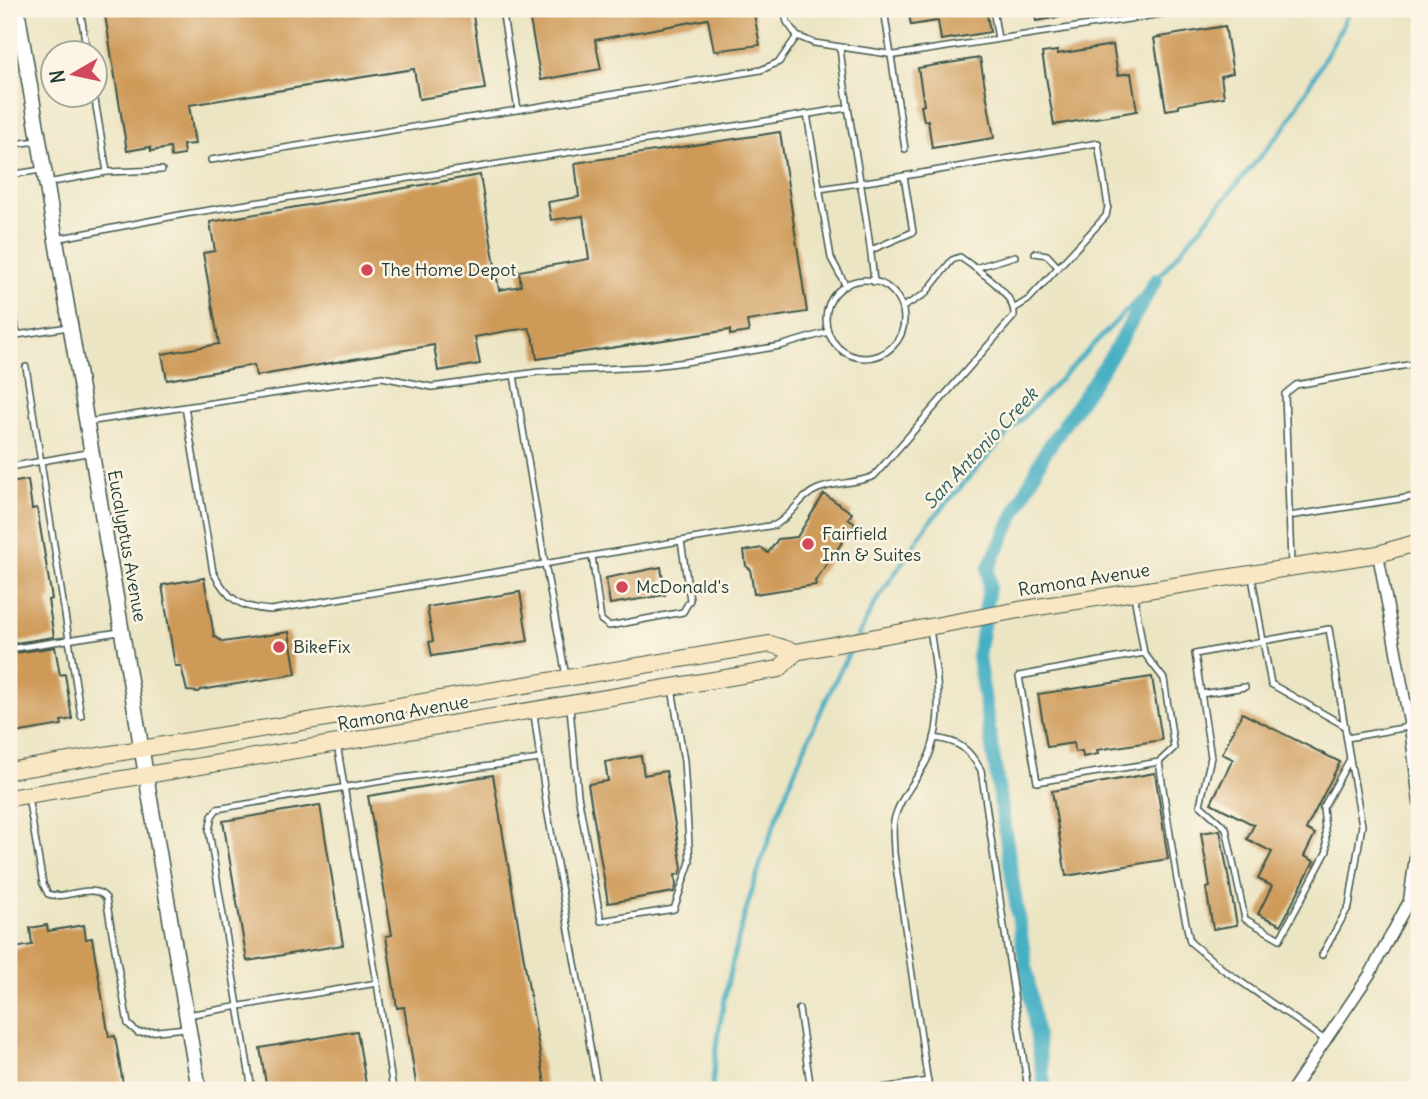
<svg xmlns="http://www.w3.org/2000/svg" width="1428" height="1099" font-family="Delius,sans-serif">
<rect width="100%" height="100%" fill="#fcf5e5"/>
<filter id="ink" filterUnits="userSpaceOnUse"><feTurbulence type="fractalNoise" baseFrequency=".0143" numOctaves="2"/><feDisplacementMap in="SourceGraphic" scale="14" xChannelSelector="R" yChannelSelector="G"/><feConvolveMatrix kernelMatrix="1 2 1 2 8 2 1 2 1" color-interpolation-filters="sRGB"/></filter>
<filter id="wash" filterUnits="userSpaceOnUse"><feTurbulence type="fractalNoise" baseFrequency=".00686" numOctaves="4" result="noise"/><feDisplacementMap in="SourceGraphic" scale="28" xChannelSelector="R" yChannelSelector="G"/><feGaussianBlur stdDeviation="1.57" result="paint"/><feColorMatrix in="noise" values="0 0 0 0 0 0 0 0 0 0 0 0 0 0 0 0 0 1.4 0 .05"/><feComposite in="paint" operator="in"/></filter>
<g filter="url(#wash)">
<rect width="100%" height="100%" fill="#ece5c4"/>
<g fill="none" stroke-linecap="round" stroke-linejoin="round">
<g stroke="#44afc3" stroke-width="4.5">
<polyline points="858,636 875,603 928,524 1010,431 1156,280 1286,126 1336,38 1350,9"/>
<path d="M712 1090C723 943 785 777 852 647"/>
</g>
<polyline stroke="#44afc3" stroke-width="14" points="1045,1090 978,657 989,587 988,569 1044,454 1111,356 1156,280"/>
</g>
<g id="blocks">
<g fill="#ce9a59">
<polygon points="104,9 472,9 485,89 419,99 414,69 189,105 195,144 183,145 184,155 171,157 170,148 151,151 150,147 127,151"/>
<polygon points="528,9 753,9 760,45 714,51 708,19 595,40 601,69 541,80"/>
<polygon points="908,9 986,9 990,32 941,40 938,21 911,25"/>
<polygon points="1034,9 1071,9 1071,15 1036,21"/>
<polygon points="1225,26 1233,73 1221,76 1224,97 1179,105 1179,108 1166,110 1154,38"/>
<polygon points="1113,45 1118,75 1131,73 1137,111 1054,125 1042,53 1057,51 1057,54"/>
<polygon points="980,58 994,138 932,148 928,120 924,121 921,106 924,105 918,68"/>
<polygon points="780,132 807,312 747,321 749,332 730,335 730,330 537,359 534,341 529,328 507,331 475,337 480,364 438,371 434,345 256,376 254,365 167,380 162,354 219,344 203,253 215,251 210,222 480,175 499,290 521,286 519,271 589,259 583,216 551,220 548,202 579,197 575,163"/>
<polygon points="28,480 32,509 37,508 52,599 48,600 54,637 9,644 9,483"/>
<polygon points="824,494 852,513 848,519 855,524 815,581 816,585 754,594 750,569 746,566 744,551 762,548 768,553 778,539 797,537"/>
<polygon points="661,567 665,595 610,604 606,578"/>
<polygon points="204,578 214,636 223,642 289,632 296,674 201,690 199,692 187,691 181,666 175,666 162,585"/>
<polygon points="520,592 528,641 432,656 429,642 433,641 427,607"/>
<polygon points="55,647 60,675 65,674 72,719 61,721 62,725 9,734 9,654"/>
<polygon points="1152,677 1162,740 1097,750 1098,754 1083,757 1082,751 1075,752 1074,743 1047,747 1038,694"/>
<polygon points="1242,713 1340,762 1306,829 1315,834 1304,856 1314,861 1281,925 1258,914 1272,886 1258,879 1272,852 1247,839 1254,825 1211,803 1233,759 1222,754"/>
<polygon points="641,756 644,775 666,771 682,868 680,874 675,875 676,886 674,892 608,903 588,784 608,781 605,762"/>
<polygon points="1155,773 1168,859 1066,876 1052,791"/>
<polygon points="493,775 546,1090 417,1090 404,1007 397,1008 386,936 392,935 368,796"/>
<polygon points="320,805 343,945 247,961 223,821"/>
<polygon points="1220,830 1237,925 1213,929 1206,888 1210,887 1201,833"/>
<polygon points="47,925 48,931 84,925 86,939 92,938 109,1037 115,1036 124,1090 9,1090 9,949 32,945 30,928"/>
<polygon points="357,1031 367,1090 267,1090 260,1048"/>
</g>
</g>
</g>
<g filter="url(#ink)">
<use href="#blocks" fill-opacity="0" stroke="#3e564a" stroke-width="2"/>
<g fill="none" stroke-linecap="round" stroke-linejoin="round">
<defs>
<g id="service">
<polyline points="80,9 87,52"/>
<polyline points="502,9 518,110"/>
<polyline points="784,9 787,22 797,36 814,43 895,55 1194,9"/>
<polyline points="884,9 905,149"/>
<polyline points="993,9 998,39"/>
<path d="M840 47C848 126 867 203 874 282"/>
<polyline points="94,94 107,172"/>
<polyline points="807,114 831,258 846,286"/>
<polyline points="9,145 36,141"/>
<polyline points="211,160 761,70 779,62 797,36"/>
<polyline points="9,175 41,170"/>
<polyline points="904,176 1098,143 1108,206 1106,216 1028,300 1015,308"/>
<polyline points="47,183 107,172 162,170"/>
<polyline points="820,189 904,176 913,232 871,250"/>
<polyline points="56,239 185,214 847,108"/>
<polyline points="1035,253 1047,255 1058,267"/>
<polyline points="975,268 1015,256"/>
<circle cx="865" cy="319" r="39"/>
<polyline points="9,282 17,335 68,327"/>
<polyline points="26,367 81,716"/>
<polyline points="514,375 545,564 566,676"/>
<path d="M185 407 213 572C228 599 239 608 271 610L775 525C792 516 800 496 818 489 836 482 856 484 874 476L1014 316C1016 293 977 270 960 257L952 260 925 294 903 307"/>
<polyline points="87,422 382,377 432,387 538,372 645,367 686,362 780,346 828,332"/>
<polyline points="9,467 92,452"/>
<polyline points="1289,516 1419,496"/>
<polyline points="592,556 601,620 609,626 683,612 690,600 681,541"/>
<polyline points="1291,564 1285,394 1296,385 1419,363"/>
<polyline points="1252,577 1263,641 1195,654 1211,757 1200,805 1226,828 1245,919 1280,939 1327,851 1323,808 1350,759 1362,825 1349,906 1322,955"/>
<polyline points="1134,595 1144,653 1164,679 1174,748 1159,762 1037,782 1019,676 1144,653"/>
<polyline points="9,649 119,632"/>
<polyline points="1201,694 1245,687"/>
<polyline points="570,708 578,795 601,921 674,909 690,862 684,761 672,688"/>
<polyline points="534,714 547,809 598,1090"/>
<polyline points="1345,726 1271,684 1263,641 1329,629 1350,759"/>
<path d="M934 738C959 741 968 748 981 770L1028 1090"/>
<polyline points="1347,738 1419,725"/>
<polyline points="1159,762 1177,880 1190,942 1224,970 1325,1040"/>
<path d="M28 797 43 884 48 894C66 901 92 881 106 898L128 1024 138 1033 186 1028"/>
<polyline points="9,891 11,891"/>
<polyline points="377,983 393,1090"/>
<polyline points="799,1009 811,1090"/>
<polyline points="187,1015 377,983 337,744"/>
<polyline points="252,1090 209,831 212,816 217,809 388,780 540,759"/>
<polyline points="869,1090 928,1081"/>
<path d="M929 1090 894 853C894 843 892 830 894 821 899 796 921 777 930 753 945 713 936 671 930 629"/>
</g>
<g id="minor">
<polyline points="1378,554 1410,727 1419,802"/>
<polyline points="1292,1090 1370,974 1409,901 1419,828"/>
</g>
<polyline id="tertiary" points="17,9 199,1090"/>
<g id="secondary">
<polyline points="9,771 770,644 796,652 1019,610 1378,554 1419,542"/>
<polyline points="9,798 779,669 796,652"/>
</g>
</defs>
<use href="#service" stroke="#3e564a" stroke-width="8"/>
<use href="#minor" stroke="#3e564a" stroke-width="13"/>
<use href="#tertiary" stroke="#3e564a" stroke-width="17"/>
<use href="#secondary" stroke="#3e564a" stroke-width="18"/>
<use href="#service" stroke="#fff" stroke-width="5"/>
<use href="#minor" stroke="#fff" stroke-width="10"/>
<use href="#tertiary" stroke="#fff" stroke-width="14"/>
<use href="#secondary" stroke="#f9e7c3" stroke-width="16"/>
</g>
</g>
<g fill="#d1495b" stroke="#fcf5e5" stroke-width="2.5">
<circle cx="367" cy="270" r="7"/>
<circle cx="808" cy="544" r="7"/>
<circle cx="622" cy="587" r="7"/>
<circle cx="279" cy="647" r="7"/>
</g>
<g text-anchor="middle" stroke-width="5" stroke-linejoin="round" paint-order="stroke">
<g font-size="18" fill="#1f3d34" stroke="#fcf5e5" text-anchor="start">
<text x="381" y="276">The Home Depot</text>
<text x="822" y="540">Fairfield<tspan x="822" dy="21">Inn &amp; Suites</tspan></text>
<text x="636" y="593">McDonald's</text>
<text x="293" y="653">BikeFix</text>
</g>
<g font-size="18" fill="#1f3d34" stroke="#fcf5e5">
<text transform="translate(127 546) rotate(80)" y="6">Eucalyptus Avenue</text>
<text transform="translate(1084 580) rotate(-9)" y="6">Ramona Avenue</text>
<text transform="translate(403 713) rotate(-10)" y="6">Ramona Avenue</text>
</g>
<g font-size="19" font-style="italic" fill="#2a5f5f" stroke="#fcf5e5">
<text transform="translate(980 448) rotate(-47)" y="7">San Antonio Creek</text>
</g>
</g>
<rect width="1428" height="1099" fill="none" stroke="#fcf5e5" stroke-width="35"/>
<g transform="translate(74 74) rotate(261)"><circle r="33" fill="#fcf5e5" stroke="#a4ab9e" stroke-width="2"/>
<path d="M0-5L12 26L0 18L-12 26Z" fill="#d1495b"/>
<text y="-10" font-size="19" font-weight="bold" text-anchor="middle" fill="#1f3d34">N</text>
</g>
</svg>
